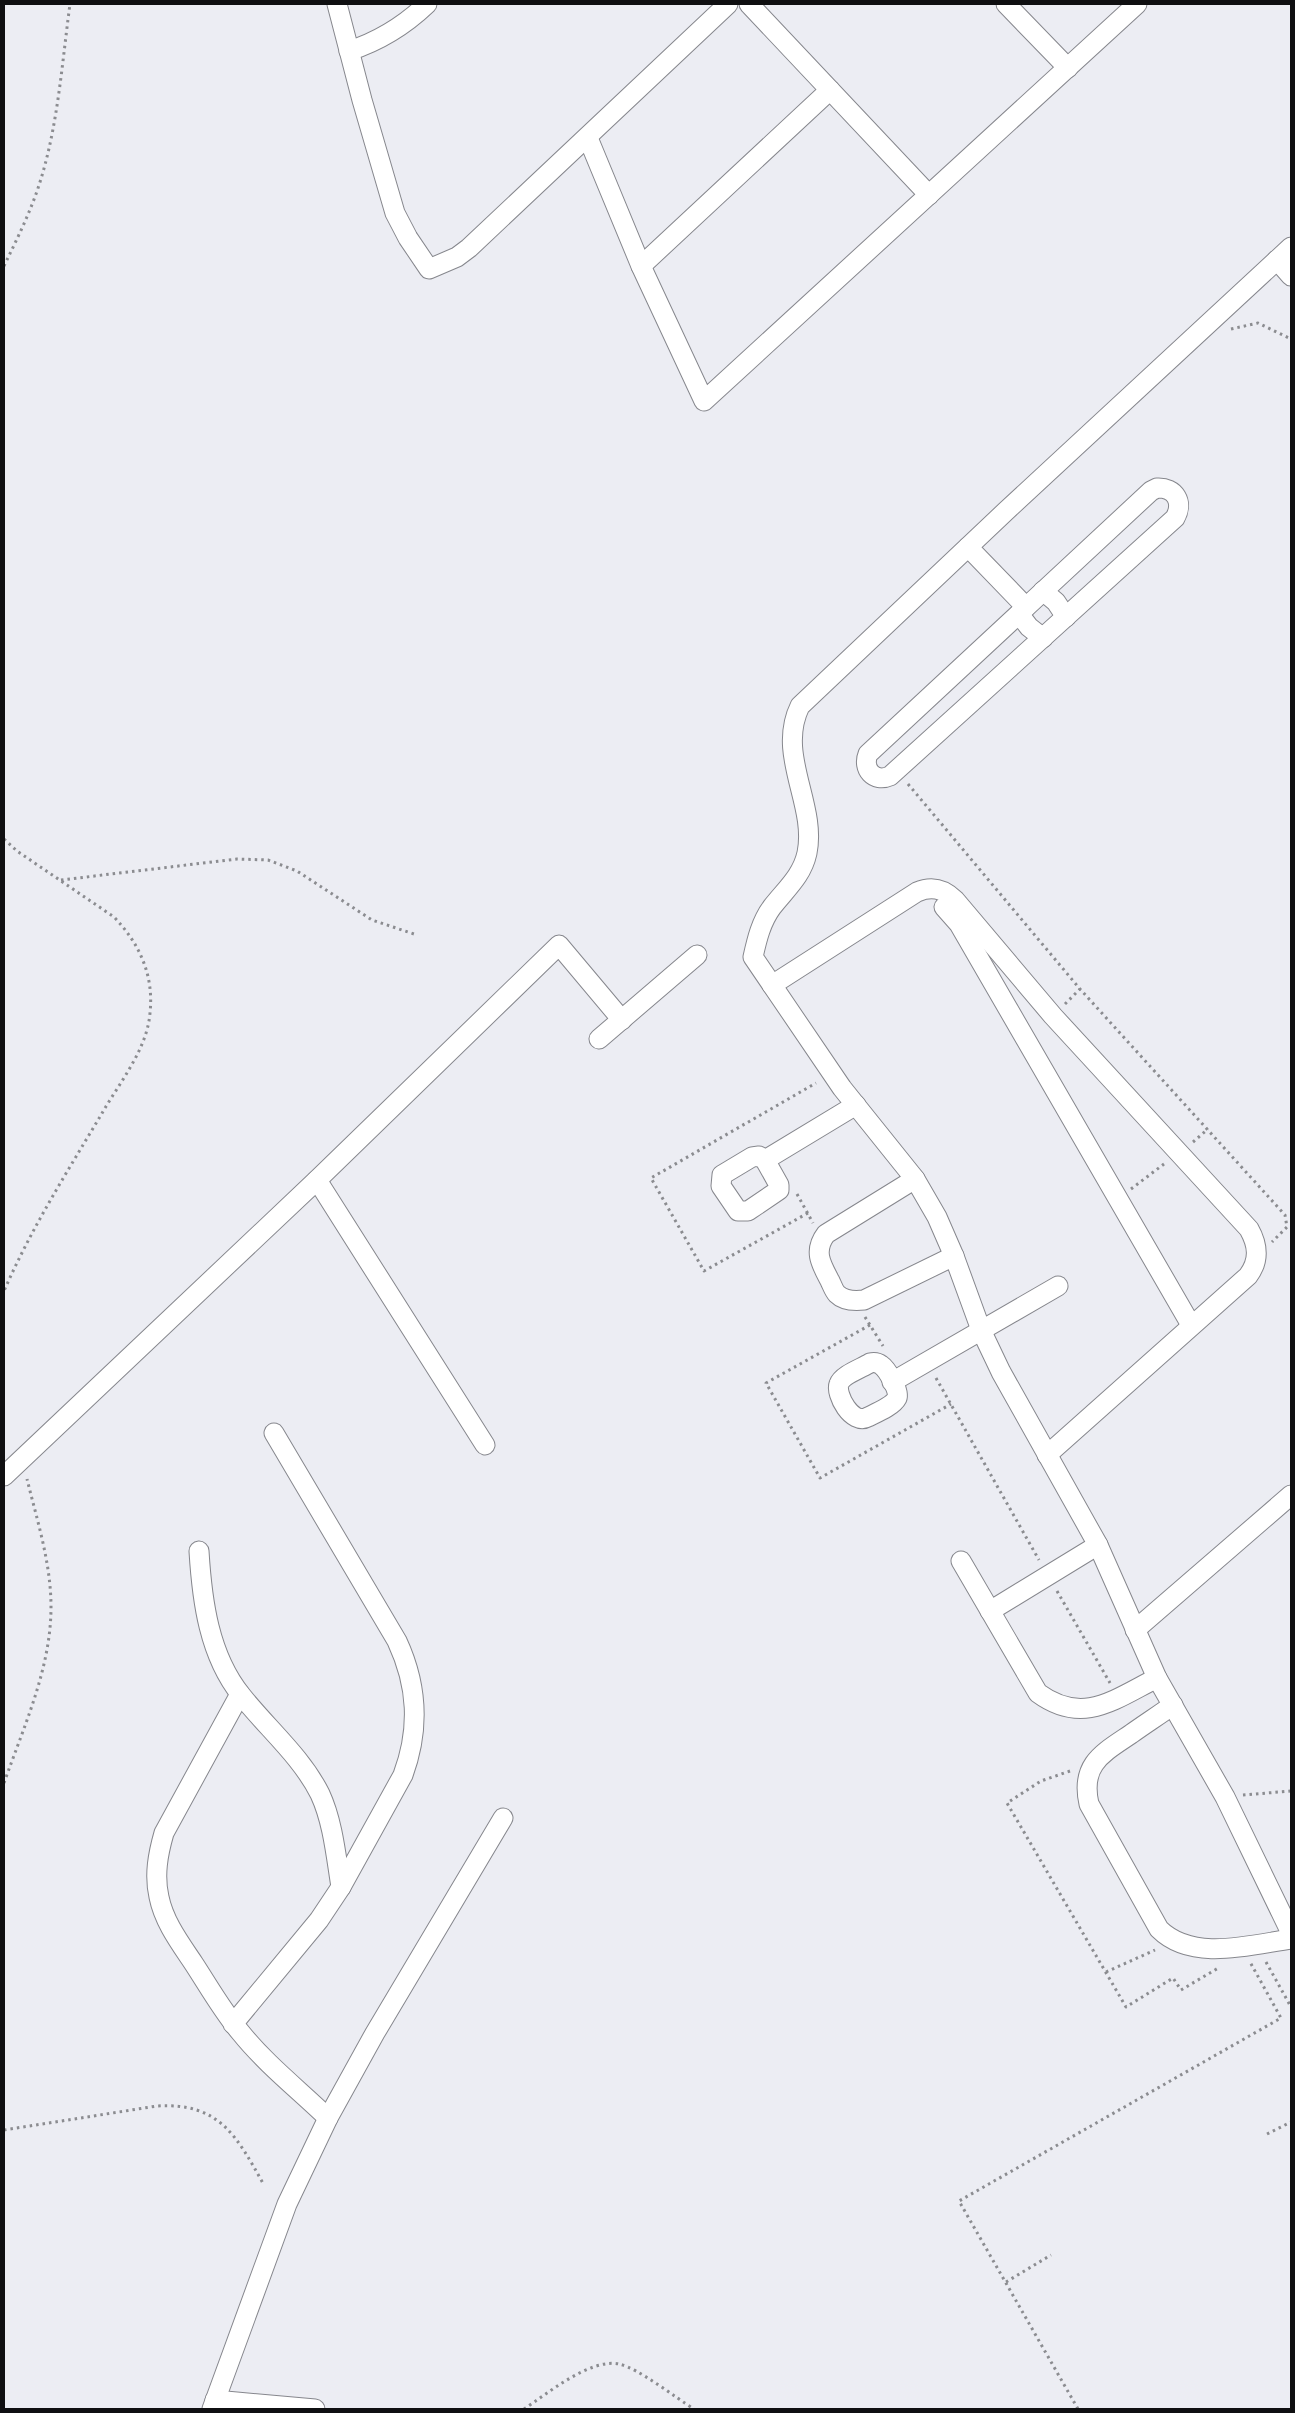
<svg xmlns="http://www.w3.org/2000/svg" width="1295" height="2413" font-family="'Noto Sans',sans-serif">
<rect width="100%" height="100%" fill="#ecedf3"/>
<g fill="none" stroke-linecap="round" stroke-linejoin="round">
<defs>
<g id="minor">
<polyline points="337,4 362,100 395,213 408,238 429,269 457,257 469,248 728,4"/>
<polyline points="749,4 929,195"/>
<polyline points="1006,4 1068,68"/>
<path d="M349 51C380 41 404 26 427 4"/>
<polyline points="588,138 641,266 704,401 1137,4"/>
<path d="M1291 247 1006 511 800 706C776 755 817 804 807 853 802 876 786 889 772 907 761 922 757 939 753 957L842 1088 915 1179 937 1217 954 1256 981 1330 1001 1372 1098 1545 1157 1678 1225 1797 1291 1933"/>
<polyline points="1277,260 1291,276"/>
<polyline points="641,266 830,90"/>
<path d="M1157 488C1175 487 1184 502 1175 518L890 776C874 783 862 769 868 754L1151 491Z"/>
<polyline points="968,547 1026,607"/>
<polyline points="1043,591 1056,602 1066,617"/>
<polyline points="1019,614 1029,627 1043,638"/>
<polyline points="944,907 959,924 1191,1325"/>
<path d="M772 985 917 892C931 886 943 888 955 900L1053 1016 1249 1229C1258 1245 1260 1260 1248 1276L1047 1455"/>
<polyline points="599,1039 697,955"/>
<polygon points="759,1156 765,1160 779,1185 779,1190 748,1211 738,1211 721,1186 722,1175 752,1157"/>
<polyline points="765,1160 856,1105"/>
<path d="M915 1179 826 1234C813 1251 821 1264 830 1281 832 1285 834 1291 837 1294 844 1301 855 1301 864 1300L954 1256"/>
<polyline points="317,1180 485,1445"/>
<path d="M870 1363C874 1362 877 1362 881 1365 887 1369 900 1391 897 1398 893 1406 876 1413 868 1417 852 1426 835 1394 839 1384 842 1375 862 1368 870 1363Z"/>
<polyline points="892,1382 1058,1286"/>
<polyline points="4,1476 317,1180 559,945 622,1020"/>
<path d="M199 1551C202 1601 209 1655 241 1695 267 1728 301 1756 320 1794 333 1822 336 1856 341 1887"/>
<path d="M961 1561 1038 1693C1083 1726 1115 1699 1157 1678"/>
<polyline points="990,1611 1098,1545"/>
<polyline points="1135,1630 1291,1495"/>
<path d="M240 1694 164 1833C158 1854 154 1875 159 1897 164 1922 180 1943 194 1964 209 1987 223 2012 241 2033 266 2064 299 2090 328 2118"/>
<path d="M1173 1705C1159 1715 1145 1724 1131 1734 1103 1753 1080 1764 1089 1804L1159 1929C1192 1962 1250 1945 1291 1939"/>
<path d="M233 2024 319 1920 341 1887 403 1775C420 1729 418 1686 397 1641L274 1433"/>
<polyline points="215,2400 315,2409"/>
<polyline points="212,2409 287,2204 328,2118 375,2033 503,1818"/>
</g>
</defs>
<use href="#minor" stroke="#86878d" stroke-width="21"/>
<g stroke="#8b8c90" stroke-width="3" stroke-dasharray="2.5 4" stroke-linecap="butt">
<path d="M4 266C17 239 31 211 40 182 58 125 62 63 70 4"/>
<polyline points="1231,329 1258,323 1291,339"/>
<polyline points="908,784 1080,989 1285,1215 1287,1227 1272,1242"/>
<path d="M4 839 17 851 114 917C140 944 154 976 150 1013 147 1050 119 1083 101 1115 67 1172 31 1229 4 1291"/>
<polyline points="61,880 237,859 268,860 297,871 372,920 417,935"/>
<polyline points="1065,1004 1080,989"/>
<polyline points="1193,1142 1208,1129"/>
<polyline points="1131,1189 1164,1164"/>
<polyline points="797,1194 813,1223"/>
<polyline points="808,1213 704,1271 651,1178 816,1083"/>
<polyline points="865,1317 883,1346"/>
<polyline points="870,1325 766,1383 820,1478 951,1404"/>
<polyline points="936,1378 1039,1560"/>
<polyline points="1057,1591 1110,1683"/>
<polyline points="1070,1771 1041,1781 1007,1803 1126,2007 1173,1978 1181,1990 1220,1967"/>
<path d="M4 1783C24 1726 51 1668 51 1607 51 1563 37 1520 27 1479"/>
<polyline points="1243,1795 1291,1791"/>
<polyline points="1266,1962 1291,2007"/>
<polyline points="1106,1972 1155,1950"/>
<path d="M4 2130 157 2106C220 2102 237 2137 264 2185"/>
<polyline points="1267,2134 1291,2122"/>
<polyline points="1006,2282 1051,2255"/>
<path d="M524 2409C547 2394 590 2358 619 2364 638 2368 676 2398 694 2409"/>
<polyline points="1078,2409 959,2201 1281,2018 1250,1962"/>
</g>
<use href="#minor" stroke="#fff" stroke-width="19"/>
</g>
<rect width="1295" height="2413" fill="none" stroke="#0f0f11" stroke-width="10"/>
</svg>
